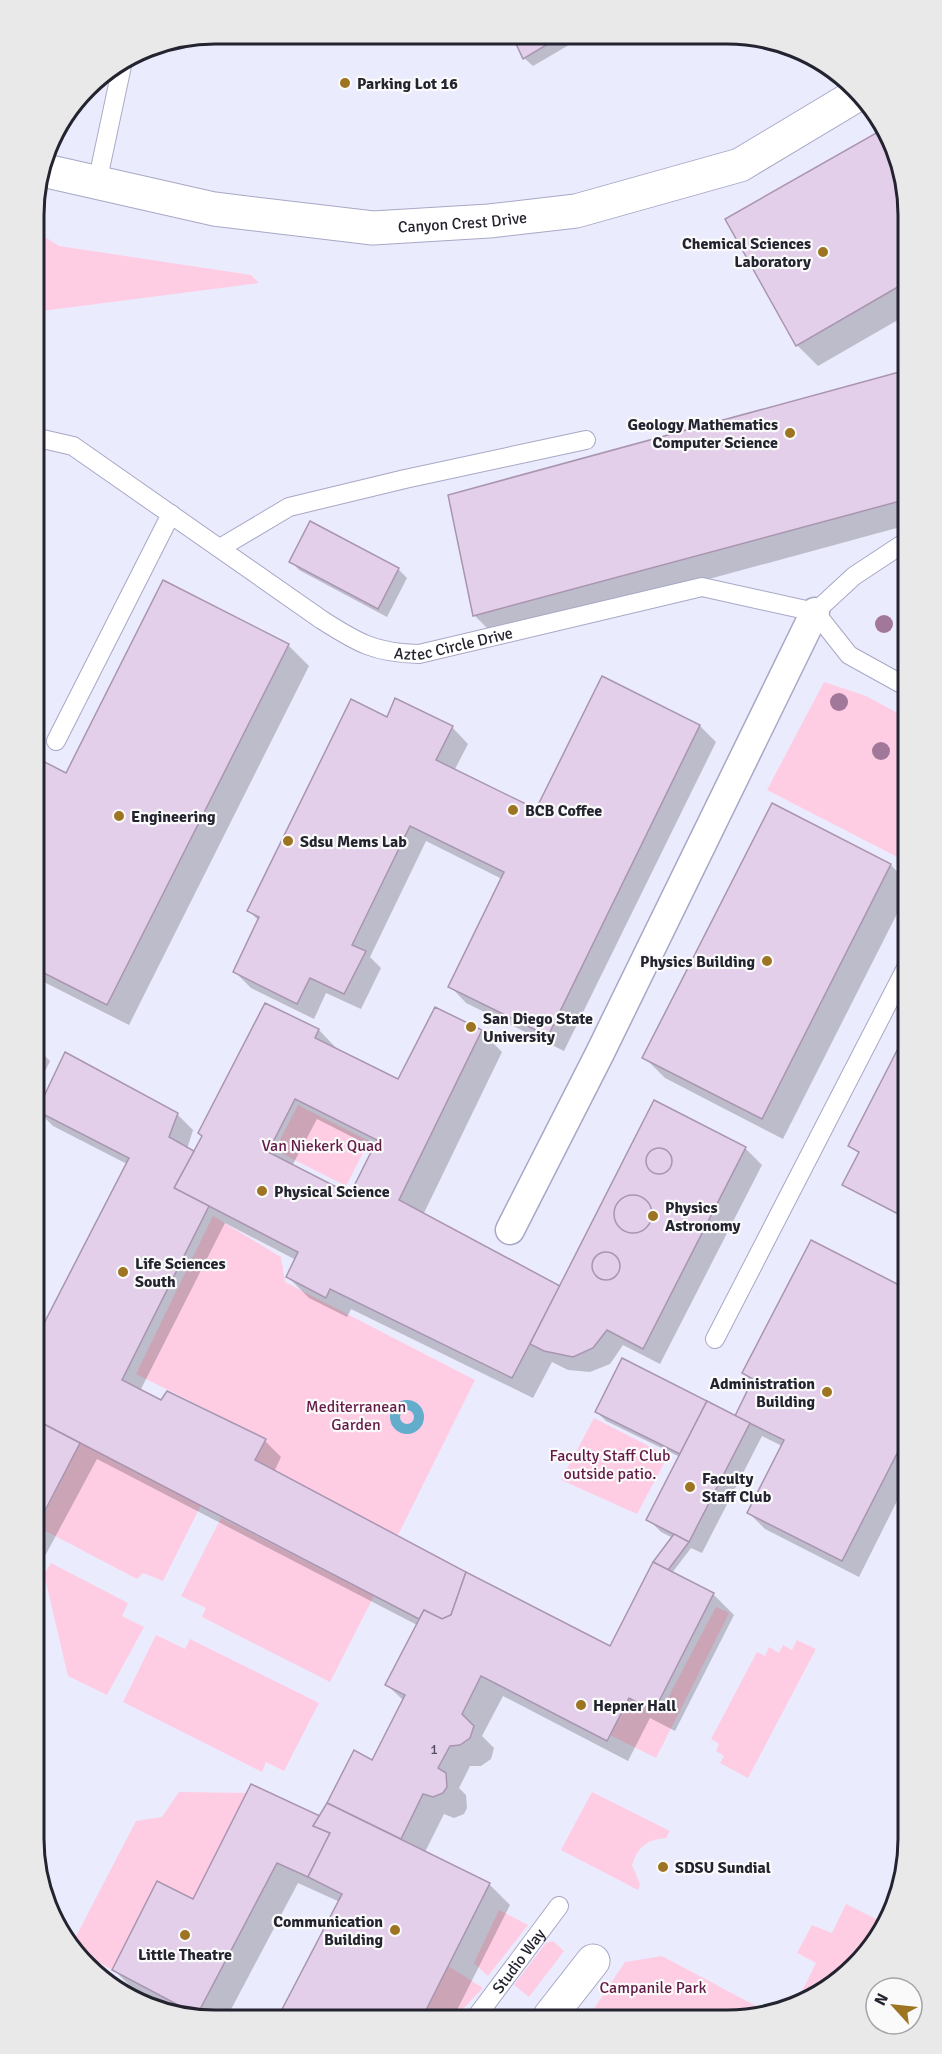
<svg xmlns="http://www.w3.org/2000/svg" width="942" height="2054" font-family="Signika,sans-serif">
<rect width="100%" height="100%" fill="#ebebfe"/>
<g fill="#fecde4">
<polygon points="34,230 59,246 251,275 259,283 34,312"/>
<polygon points="824,682 866,696 905,717 905,861 767,790"/>
<polygon points="298,1105 369,1141 346,1186 275,1150"/>
<polygon points="213,1216 281,1257 285,1282 475,1380 398,1535 255,1460 266,1439 136,1374"/>
<polygon points="594,1418 668,1456 637,1514 561,1480"/>
<polygon points="80,1443 201,1505 163,1581 143,1573 137,1579 38,1527"/>
<polygon points="221,1518 374,1596 330,1682 202,1617 206,1608 181,1596"/>
<polygon points="51,1563 128,1603 122,1616 144,1627 107,1695 68,1676 44,1574"/>
<polygon points="716,1607 729,1613 656,1758 610,1735 629,1698 660,1713"/>
<polygon points="156,1635 185,1649 190,1639 319,1703 284,1771 266,1762 262,1772 123,1702"/>
<polygon points="797,1640 816,1649 748,1778 720,1763 724,1756 716,1751 719,1744 711,1739 757,1652 765,1656 769,1647 779,1653 783,1645 792,1650"/>
<polygon points="179,1792 247,1793 193,1899 157,1881 112,1970 71,1946 136,1821 162,1817"/>
<path d="M592 1792 670 1831 666 1838C646 1840 639 1846 632 1865L640 1884 638 1890 561 1850Z"/>
<path d="M846 1904 886 1924C866 1955 846 1983 812 1998L801 1993 816 1963 797 1953 812 1925 832 1933Z"/>
<polygon points="499,1910 528,1925 488,1976 474,1963"/>
<polygon points="553,1941 564,1951 529,1997 514,1985 546,1943"/>
<polygon points="662,1956 773,2015 589,2016 625,1962"/>
<polygon points="448,1966 483,1988 456,2016 429,2016 424,2014"/>
</g>
<g fill="#0003" fill-rule="evenodd">
<polygon points="514,35 586,35 533,66 524,58"/>
<polygon points="903,167 903,317 818,366 797,345"/>
<polygon points="903,372 904,526 496,637 475,616 449,496"/>
<polygon points="311,523 399,570 407,578 387,617 299,570 291,561"/>
<polygon points="164,582 288,645 309,666 129,1025 36,978 35,759 67,775"/>
<polygon points="387,719 452,727 468,744 454,771 537,811 700,726 716,742 564,1051 466,1003 450,986 502,879 426,841 370,957 381,968 361,1009 326,993 314,1019 251,988 235,972 259,921 249,911"/>
<polygon points="891,865 905,880 905,898 783,1139 665,1078 644,1057"/>
<path d="M319 1030 339 1051 399 1081 481 1031 502 1052 423 1215 561 1287 654 1102 745 1148 762 1165 660 1364 623 1345 610 1364 590 1372 568 1370 552 1362 533 1398 351 1309 347 1317 309 1298 288 1277 296 1260 225 1223 140 1391 162 1402 167 1393 265 1441 281 1457 274 1472 611 1648 673 1538 661 1532 648 1519 680 1457 606 1421 597 1412 736 1418 753 1383 744 1373 907 1291V1481L859 1577 765 1529 749 1513 782 1446 762 1436 702 1553 691 1548 672 1573 713 1594 734 1615 675 1731 650 1718 628 1761 503 1696 482 1736 494 1748 491 1759 481 1766H470L459 1788 466 1795 467 1808 464 1814 454 1818 444 1814 425 1852 489 1884 510 1905 454 2016 280 2017 340 1902 298 1883 227 2017 186 2018 135 1991 114 1970 193 1901 320 1818 355 1752 373 1762 404 1701 387 1685 417 1625 97 1459 38 1569 37 1339 127 1164 53 1126 37 1110 65 1054 177 1114 193 1130 187 1149 193 1152ZM317 1119 374 1148 350 1196 292 1166Z"/>
<polygon points="906,1036 906,1219 843,1185 860,1153 850,1146"/>
<polygon points="36,1047 50,1061 37,1088"/>
</g>
<g fill="none" stroke-linecap="round" stroke-linejoin="round">
<circle stroke="#61adcb" stroke-width="10" cx="407" cy="1417" r="12"/>
</g>
<g fill="#e4cfeb" stroke="#a995b0" stroke-width="1.5" fill-rule="evenodd">
<polygon points="512,35 563,35 523,59"/>
<polygon points="885,128 903,167 903,284 796,346 725,219"/>
<polygon points="903,371 904,500 473,616 448,495"/>
<polygon points="310,521 399,568 378,609 289,562"/>
<polygon points="163,580 289,644 107,1005 36,969 35,757 66,773"/>
<polygon points="602,676 700,725 548,1036 448,987 504,872 410,826 352,945 366,951 344,994 310,978 297,1004 233,972 259,917 247,911 351,699 387,717 395,698 453,726 436,760 536,809"/>
<polygon points="772,803 891,864 762,1119 642,1058"/>
<path d="M265 1003 319 1029 315 1038 398 1079 435 1007 482 1030 399 1200 560 1286 512 1378 330 1289 326 1298 286 1277 298 1252 174 1188 202 1136 198 1133ZM295 1099 377 1140 350 1194 268 1152Z"/>
<polygon points="906,1033 906,1218 842,1185 859,1152 848,1146"/>
<polygon points="65,1052 178,1113 169,1137 194,1151 174,1188 209,1206 122,1380 161,1400 167,1391 266,1439 255,1460 466,1572 451,1615 442,1619 424,1610 419,1619 38,1421 37,1337 129,1158 37,1111"/>
<polygon points="654,1100 746,1147 643,1349 607,1330 593,1348 573,1357 544,1351 530,1344"/>
<circle cx="659" cy="1161" r="13"/>
<circle cx="633" cy="1214" r="19"/>
<polygon points="811,1240 907,1289 907,1434 842,1561 747,1513 784,1440 735,1416 753,1379 742,1373"/>
<circle cx="606" cy="1266" r="14"/>
<polygon points="622,1358 707,1401 680,1454 595,1412"/>
<polygon points="707,1401 750,1423 689,1542 646,1520"/>
<polygon points="38,1421 80,1443 38,1524"/>
<polygon points="674,1534 689,1542 668,1570 653,1562"/>
<polygon points="653,1562 714,1593 654,1711 629,1698 607,1741 481,1676 462,1714 474,1726 470,1738 460,1745 450,1746 438,1768 446,1773 447,1787 443,1793 433,1797 423,1794 401,1839 327,1803 354,1750 372,1760 405,1695 385,1685 424,1610 442,1619 451,1615 466,1572 610,1646"/>
<polygon points="251,1784 320,1816 313,1826 330,1833 308,1877 277,1863 197,2015 112,1970 157,1881 193,1899"/>
<polygon points="327,1803 490,1883 424,2014 429,2016 278,2017 342,1894 308,1877 330,1833 313,1826"/>
</g>
<g fill="none" stroke-linecap="round" stroke-linejoin="round">
<defs>
<g id="service">
<polyline points="97,183 123,61"/>
<path id="s1" d="M34 437 73 446 322 620C358 643 375 653 419 654L702 587 815 612 854 576 904 543"/>
<polyline points="220,548 289,507 405,479 586,440"/>
<polyline points="815,612 849,655 905,686"/>
<polyline points="56,741 171,514"/>
<polyline points="715,1339 906,968"/>
<path id="s2" d="M477 2016 559 1906"/>
</g>
<polyline id="pedestrian" points="510,1230 600,1053 815,612"/>
<polyline id="minor" points="550,2016 593,1961"/>
<g id="tertiary">
<path id="s3" d="M42 170 214 209 373 228 489 221 576 211 740 165 860 93"/>
</g>
</defs>
<use href="#service" stroke="#a8a7c6" stroke-width="20"/>
<use href="#pedestrian" stroke="#a8a7c6" stroke-width="31"/>
<use href="#minor" stroke="#a8a7c6" stroke-width="35"/>
<use href="#tertiary" stroke="#a8a7c6" stroke-width="35"/>
<use href="#service" stroke="#fff" stroke-width="18"/>
<use href="#pedestrian" stroke="#fff" stroke-width="28"/>
<use href="#minor" stroke="#fff" stroke-width="33"/>
<use href="#tertiary" stroke="#fff" stroke-width="33"/>
</g>
<g fill="#a17899">
<circle cx="884" cy="624" r="9"/>
<circle cx="839" cy="702" r="9"/>
<circle cx="881" cy="751" r="9"/>
</g>
<g fill="#9d7422" stroke="#fafafa" stroke-width="2">
<circle cx="345" cy="83" r="6"/>
<circle cx="823" cy="252" r="6"/>
<circle cx="790" cy="433" r="6"/>
<circle cx="513" cy="810" r="6"/>
<circle cx="119" cy="816" r="6"/>
<circle cx="288" cy="841" r="6"/>
<circle cx="767" cy="961" r="6"/>
<circle cx="471" cy="1027" r="6"/>
<circle cx="262" cy="1191" r="6"/>
<circle cx="653" cy="1216" r="6"/>
<circle cx="123" cy="1272" r="6"/>
<circle cx="827" cy="1392" r="6"/>
<circle cx="690" cy="1487" r="6"/>
<circle cx="581" cy="1705" r="6"/>
<circle cx="663" cy="1867" r="6"/>
<circle cx="395" cy="1930" r="6"/>
<circle cx="185" cy="1935" r="6"/>
</g>
<g text-anchor="middle" stroke-width="4.5" stroke-linejoin="round" paint-order="stroke">
<g font-size="14" fill="#544f5f">
<text x="434" y="1754">1</text>
</g>
<g font-size="16" font-weight="bold" fill="#242430" stroke="#fafafa" text-anchor="start">
<text x="357" y="89">Parking Lot 16</text>
<text x="811" y="249" text-anchor="end">Chemical Sciences<tspan x="811" dy="18">Laboratory</tspan></text>
<text x="778" y="430" text-anchor="end">Geology Mathematics<tspan x="778" dy="18">Computer Science</tspan></text>
<text x="525" y="816">BCB Coffee</text>
<text x="131" y="822">Engineering</text>
<text x="300" y="847">Sdsu Mems Lab</text>
<text x="755" y="967" text-anchor="end">Physics Building</text>
<text x="483" y="1024">San Diego State<tspan x="483" dy="18">University</tspan></text>
<text x="274" y="1197">Physical Science</text>
<text x="665" y="1213">Physics<tspan x="665" dy="18">Astronomy</tspan></text>
<text x="135" y="1269">Life Sciences<tspan x="135" dy="18">South</tspan></text>
<text x="815" y="1389" text-anchor="end">Administration<tspan x="815" dy="18">Building</tspan></text>
<text x="702" y="1484">Faculty<tspan x="702" dy="18">Staff Club</tspan></text>
<text x="593" y="1711">Hepner Hall</text>
<text x="675" y="1873">SDSU Sundial</text>
<text x="383" y="1927" text-anchor="end">Communication<tspan x="383" dy="18">Building</tspan></text>
<text x="185" y="1960" text-anchor="middle">Little Theatre</text>
</g>
<g font-size="16" fill="#242430" stroke="#fafafa">
<text dy="6" stroke="none"><textPath href="#s3" startOffset="426">Canyon Crest Drive</textPath></text>
<text dy="6" stroke="none"><textPath href="#s1" startOffset="484">Aztec Circle Drive</textPath></text>
<text dy="6" stroke="none"><textPath href="#s2" startOffset="69">Studio Way</textPath></text>
</g>
<g font-size="16" fill="#641a46" stroke="#fafafa">
<text x="322" y="1151">Van Niekerk Quad</text>
<text x="356" y="1412">Mediterranean<tspan x="356" dy="18">Garden</tspan></text>
<text x="610" y="1461">Faculty Staff Club<tspan x="610" dy="18">outside patio.</tspan></text>
<text x="653" y="1993">Campanile Park</text>
</g>
</g>
<path d="M0 0H942V2054H0ZM215 44H727A171 171 0 0 1 898 215V1839A171 171 0 0 1 727 2010H215A171 171 0 0 1 44 1839V215A171 171 0 0 1 215 44Z" fill="#e9e9ea" fill-rule="evenodd"/>
<path fill="none" stroke="#242430" stroke-width="3" d="M215 44H727A171 171 0 0 1 898 215V1839A171 171 0 0 1 727 2010H215A171 171 0 0 1 44 1839V215A171 171 0 0 1 215 44Z"/>
<g transform="translate(894 2006) rotate(297)"><circle r="28" fill="#fafafa" stroke="#a4a4a9" stroke-width="1.5"/>
<path d="M0-4.5L10 22L0 15L-10 22Z" fill="#9d7422"/>
<text y="-9" font-size="16" font-weight="bold" text-anchor="middle" fill="#242430">N</text>
</g>
</svg>
